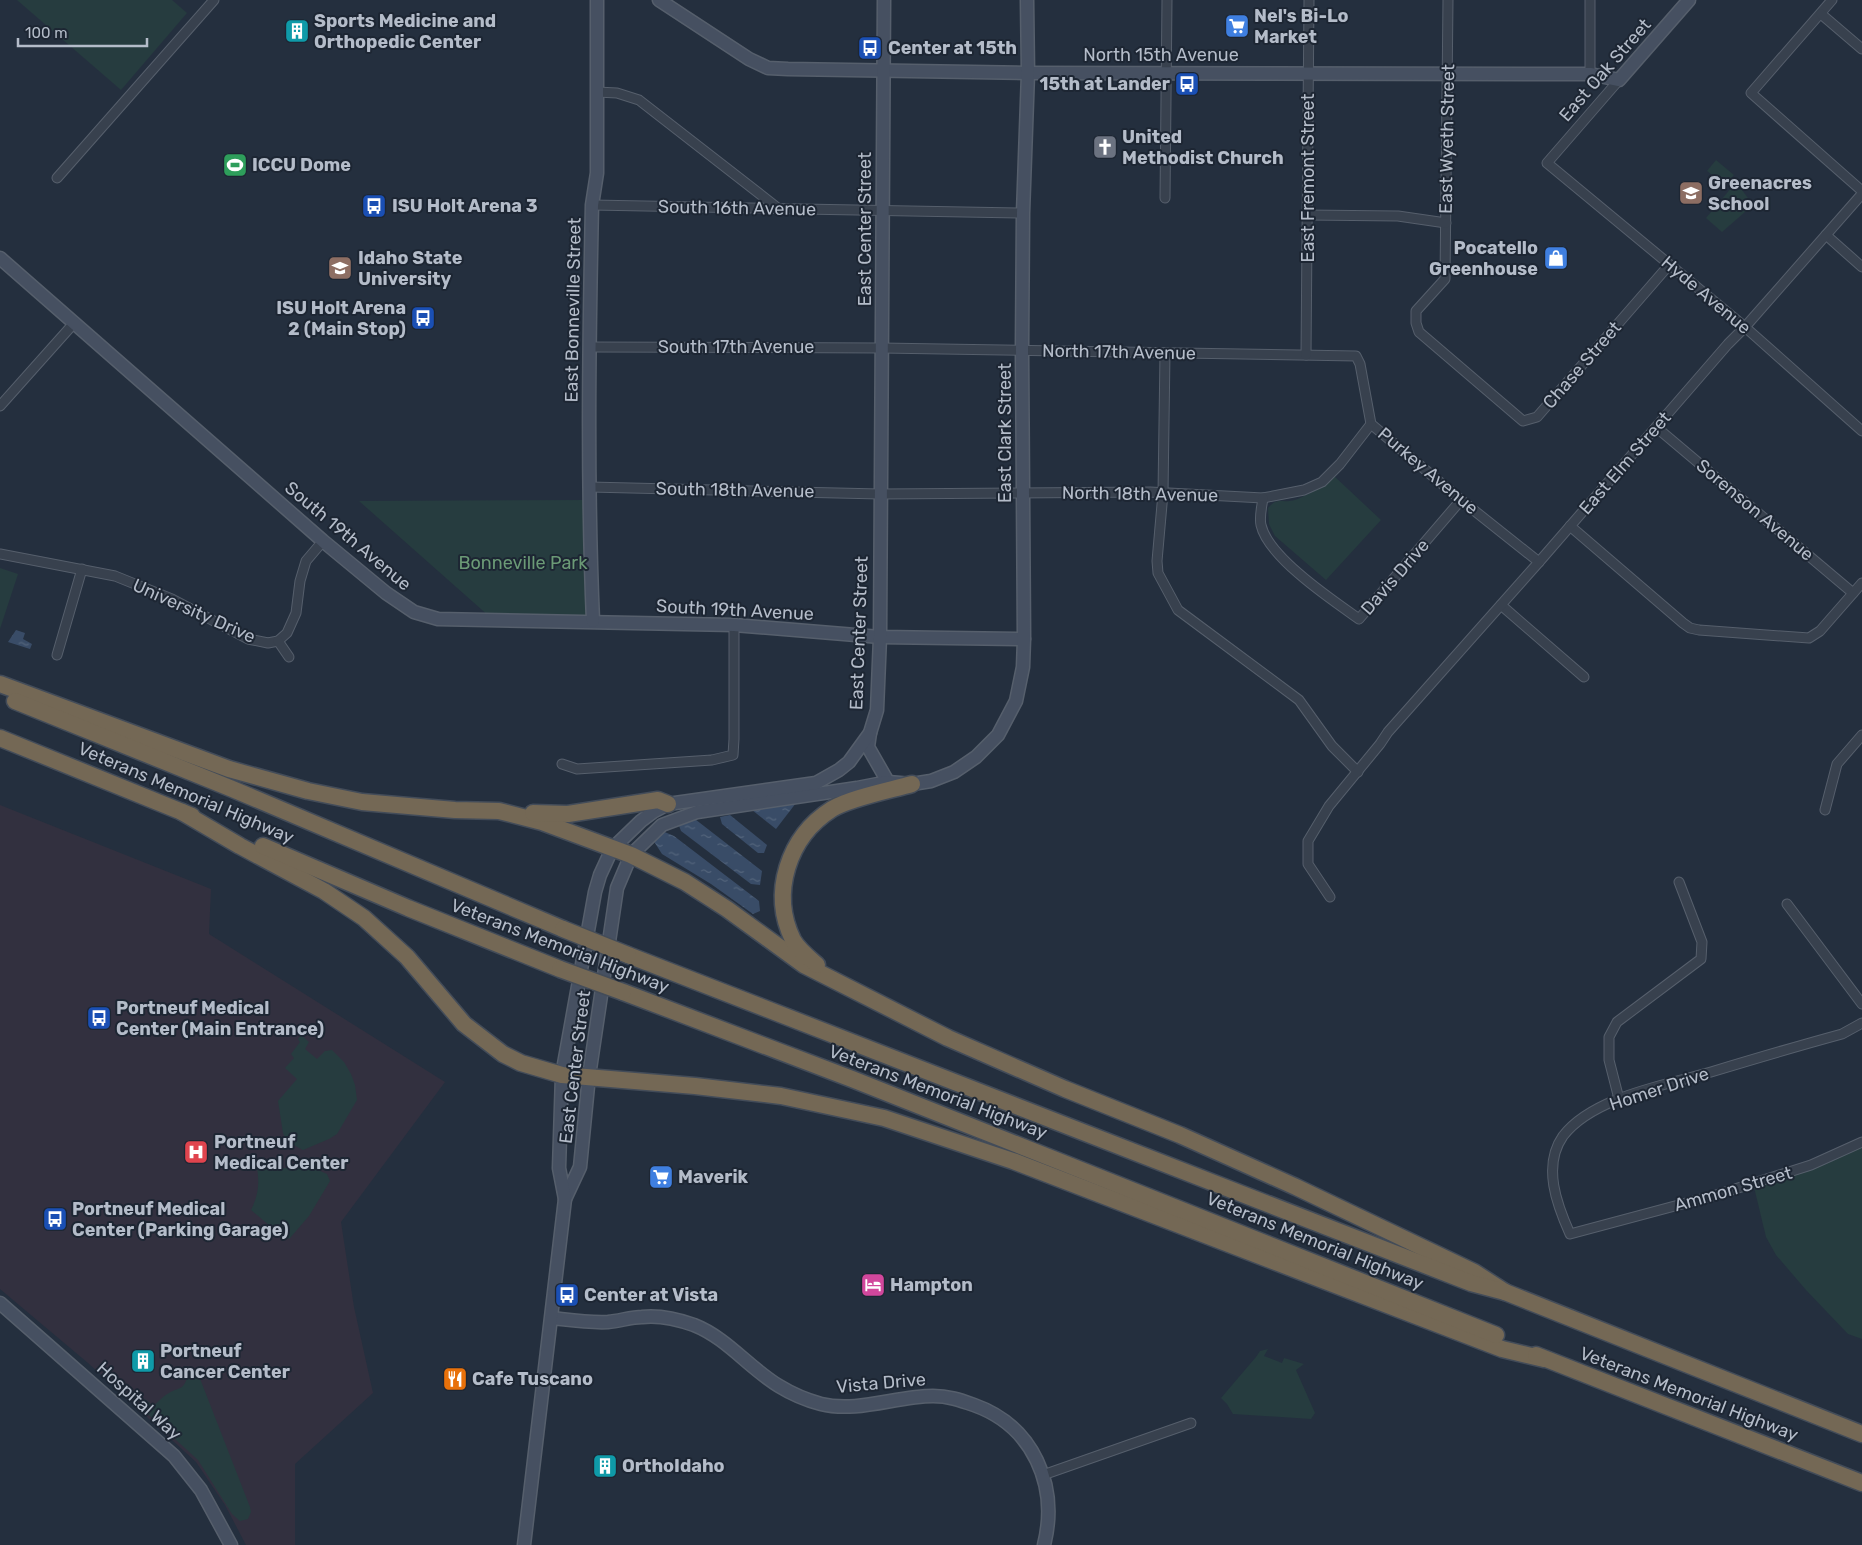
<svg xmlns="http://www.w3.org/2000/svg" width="1862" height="1545" font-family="Rubik,sans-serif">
<defs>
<pattern id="water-ripples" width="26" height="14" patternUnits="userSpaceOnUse" patternTransform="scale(1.25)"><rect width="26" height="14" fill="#394c67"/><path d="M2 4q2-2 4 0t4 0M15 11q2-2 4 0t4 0" fill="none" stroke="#53647b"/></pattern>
</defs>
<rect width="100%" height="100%" fill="#242f3e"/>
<polygon fill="#32303f" points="0,805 211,889 209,934 445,1082 341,1222 354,1307 373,1393 295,1464 295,1545 246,1545 225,1505 196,1462 88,1363 0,1289"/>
<g fill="#263c3f">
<polygon points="17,0 172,0 187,13 121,90"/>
<polygon points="1716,160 1734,175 1725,185 1707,171"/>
<polygon points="1732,187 1742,190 1753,205 1722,232 1706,218"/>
<path d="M1333 475 1381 520 1326 580 1275 536 1269 524 1268 508C1277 498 1279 502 1289 501 1294 501 1300 498 1304 496 1316 491 1324 484 1333 475Z"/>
<polygon points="589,500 588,621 499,625 359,501"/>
<polygon points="0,568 18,574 0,629"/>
<polygon points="301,1035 309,1042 305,1049 317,1059 325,1051 332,1050 344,1062 351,1074 355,1085 357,1100 337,1134 329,1139 303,1150 286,1141 283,1133 278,1101 297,1079 285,1068 294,1058 291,1054 300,1042 298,1039"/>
<polygon points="1862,1142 1862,1339 1848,1334 1806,1290 1776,1255 1766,1237 1753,1183"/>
<path d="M258 1161C276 1168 285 1171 304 1164L327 1174 330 1181 309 1216 290 1238 287 1239 282 1236 251 1210C259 1194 260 1180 256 1164Z"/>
<polygon points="1268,1349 1264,1356 1282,1363 1284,1358 1304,1364 1296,1370 1315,1413 1311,1419 1233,1414 1227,1404 1221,1398 1256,1357 1260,1351"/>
<path d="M183 1367 193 1368 197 1371 250 1507 251 1512 248 1519 240 1521 232 1514 198 1460 139 1406 145 1399 153 1406C158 1402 163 1396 169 1393 180 1386 183 1392 188 1375Z"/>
</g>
<g fill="url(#water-ripples)">
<polygon points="16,630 25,633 23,639 32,644 30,649 8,642"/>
<polygon points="796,803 776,829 752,810"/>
<polygon points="730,815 767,845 764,853 758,853 722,824 720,817"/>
<polygon points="691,816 762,871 760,885 751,884 681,831 678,823"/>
<polygon points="660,830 674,836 759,901 760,911 753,914 711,884 662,854 653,840"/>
</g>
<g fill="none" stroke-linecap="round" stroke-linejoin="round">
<defs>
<g id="street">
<polyline points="1448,0 1445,279 1416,311 1416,323 1419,332 1523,421 1537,417 1669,265"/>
<polyline points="1832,0 1751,93 1862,191"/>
<polyline points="1821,14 1862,49"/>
<polyline points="1590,74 1590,0"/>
<polyline points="1619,80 1547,163 1745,327 1862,431"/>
<polyline points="597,92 617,93 639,100 779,209"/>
<polyline points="57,178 214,0"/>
<polyline points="1165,198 1167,0"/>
<polyline points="592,205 1023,213"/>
<polyline points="1307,215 1398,216 1446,223"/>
<polyline points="1826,235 1862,267"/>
<polyline points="589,347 882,348 1356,356 1360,364 1371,424 1461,500 1539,562"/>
<polyline points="1165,353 1163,493 1157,561 1158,573 1178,610 1299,700 1332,746 1358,772"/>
<polyline points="1306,355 1309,0"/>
<polyline points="0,406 75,322"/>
<polyline points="1656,427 1853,593"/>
<polyline points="590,487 880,494 1150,492 1263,498 1304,490 1322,482 1340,464 1371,424"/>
<path d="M1263 498C1262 506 1259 517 1261 525 1268 557 1332 600 1359 619L1461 500"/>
<polyline points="1570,526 1683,623 1690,628 1699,630 1809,638 1820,631 1862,583"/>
<polyline points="0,554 115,576 172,599 248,639 268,643 278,641 287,633 296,613 300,581 306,561 323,541"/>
<polyline points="1501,605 1584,677"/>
<polyline points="278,641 289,657"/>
<polyline points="57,655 82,569"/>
<polyline points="562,764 577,769 712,760 733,755 734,739 734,625"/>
<polyline points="1825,810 1837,764 1862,735"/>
<polyline points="1330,897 1308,864 1308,841 1329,806 1380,744 1388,732 1539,562 1728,344 1745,327 1862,194"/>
<polyline points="1787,904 1862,1004"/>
<path d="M1862 1023 1842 1034C1798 1046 1754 1059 1711 1072 1666 1085 1593 1097 1563 1136 1542 1166 1557 1205 1570 1234L1716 1195 1811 1165 1862 1142"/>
<polyline points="1619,1099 1609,1060 1609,1037 1617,1022 1701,959 1702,942 1679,882"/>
<polyline points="1043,1475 1191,1423"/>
</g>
<g id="secondary">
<polyline points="659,0 749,59 768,68 788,69 1028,73 1590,74 1619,80 1689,0"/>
<polyline points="0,258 323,541 386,593 414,612 438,619 734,625 880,637 1024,639"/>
<path d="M593 621C587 482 589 344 592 205L597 173V0"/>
<polyline points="870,733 868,747 888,782"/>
<polyline points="565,1199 580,1167 589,1076 617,888 631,855 662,825 697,812 857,788 888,782 912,784 931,781 954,772 976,757 998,735 1016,701 1023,667 1024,639 1022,350 1023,213 1028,73 1027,0"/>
<polyline points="0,1303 174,1456 201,1490 231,1545"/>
<path d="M552 1318C570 1320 589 1323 608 1322 620 1321 631 1317 642 1317 659 1315 677 1319 694 1325 727 1338 749 1368 779 1386 792 1394 806 1400 821 1404 857 1413 897 1396 933 1396 948 1396 960 1400 974 1405 1033 1426 1059 1485 1044 1545"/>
<polyline points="524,1545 565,1199 559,1168 562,1075 595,892 600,875 612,849 641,821 653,812 668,804 816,783 839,770 849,762 870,733 877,710 880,637 884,0"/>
</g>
<g id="highway">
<polyline points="0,684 229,769 308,791 362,802 455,810 499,811 542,822 631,855 685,882 727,909 804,965 948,1038 1065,1089 1180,1135 1296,1187 1474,1272 1505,1292"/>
<polyline points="15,701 230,788 563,929"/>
<polyline points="0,738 192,816"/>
<polyline points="182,812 240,846 324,891 364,918 407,957 464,1024 503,1054 521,1063 562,1075 695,1086 781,1096 884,1118 1013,1161 1502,1349 1544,1359"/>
<polyline points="533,813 568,814 658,800 668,804"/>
<polyline points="263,846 408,908 560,969"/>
<polyline points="628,955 1471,1283 1505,1292 1862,1434"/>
<path d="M817 965C809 958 798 949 793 940 770 893 788 837 832 809 850 798 891 790 912 784"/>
<polyline points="623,992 852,1079 1496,1335"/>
<polyline points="1536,1355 1862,1483"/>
</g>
</defs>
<use href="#street" stroke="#565f6c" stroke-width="11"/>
<use href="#secondary" stroke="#565f6c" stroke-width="15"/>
<use href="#highway" stroke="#434c59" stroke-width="19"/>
<use href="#street" stroke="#38414e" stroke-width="9"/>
<use href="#secondary" stroke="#465061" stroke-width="12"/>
<use href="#highway" stroke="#746855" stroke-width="16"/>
<defs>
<g id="highway-bridge">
<polyline points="563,929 628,955"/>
<polyline points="560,969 623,992"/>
</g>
</defs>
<use href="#highway-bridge" stroke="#434c59" stroke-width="19" stroke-linecap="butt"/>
<use href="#highway-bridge" stroke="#746855" stroke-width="16"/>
</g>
<defs>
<symbol id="supermarket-square" viewBox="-11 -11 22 22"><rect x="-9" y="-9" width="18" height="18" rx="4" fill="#3f7fe0" stroke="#1d2633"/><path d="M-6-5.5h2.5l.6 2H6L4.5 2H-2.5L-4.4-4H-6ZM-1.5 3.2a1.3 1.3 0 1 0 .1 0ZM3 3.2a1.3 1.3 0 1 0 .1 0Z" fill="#fff"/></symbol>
<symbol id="building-square" viewBox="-11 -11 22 22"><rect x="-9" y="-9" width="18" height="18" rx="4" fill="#0f9aa8" stroke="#1d2633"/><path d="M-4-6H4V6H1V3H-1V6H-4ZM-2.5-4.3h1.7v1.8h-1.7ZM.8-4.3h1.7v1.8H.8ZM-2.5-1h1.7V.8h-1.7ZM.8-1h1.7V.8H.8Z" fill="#fff"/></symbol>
<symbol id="bus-square" viewBox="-11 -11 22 22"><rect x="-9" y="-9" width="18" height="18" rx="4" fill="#1a4fb4" stroke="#1d2633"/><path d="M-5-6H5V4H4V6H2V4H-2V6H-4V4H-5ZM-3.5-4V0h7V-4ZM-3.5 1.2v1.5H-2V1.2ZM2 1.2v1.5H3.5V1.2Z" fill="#fff"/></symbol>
<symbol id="church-square" viewBox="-11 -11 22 22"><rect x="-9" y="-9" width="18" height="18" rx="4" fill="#6b7280" stroke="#1d2633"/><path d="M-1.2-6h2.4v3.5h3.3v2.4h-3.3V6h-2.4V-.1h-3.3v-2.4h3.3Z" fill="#fff"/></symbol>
<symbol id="stadium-square" viewBox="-11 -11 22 22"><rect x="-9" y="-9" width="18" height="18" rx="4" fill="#2e9e5b" stroke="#1d2633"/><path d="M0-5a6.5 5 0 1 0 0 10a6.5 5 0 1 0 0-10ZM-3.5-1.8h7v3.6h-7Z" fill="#fff"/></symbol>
<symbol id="school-square" viewBox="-11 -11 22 22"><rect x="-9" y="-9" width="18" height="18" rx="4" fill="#8d6e63" stroke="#1d2633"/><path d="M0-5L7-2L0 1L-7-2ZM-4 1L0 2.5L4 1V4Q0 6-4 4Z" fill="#fff"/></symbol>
<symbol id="shop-square" viewBox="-11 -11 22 22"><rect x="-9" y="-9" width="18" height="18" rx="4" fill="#3f7fe0" stroke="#1d2633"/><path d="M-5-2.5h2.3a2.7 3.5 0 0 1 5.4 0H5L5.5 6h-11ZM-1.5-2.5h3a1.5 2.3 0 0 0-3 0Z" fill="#fff"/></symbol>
<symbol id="university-square" viewBox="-11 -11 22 22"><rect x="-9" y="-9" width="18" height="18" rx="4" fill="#8d6e63" stroke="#1d2633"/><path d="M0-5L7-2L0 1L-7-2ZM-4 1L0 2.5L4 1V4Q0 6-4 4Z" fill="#fff"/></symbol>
<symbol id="hospital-square" viewBox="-11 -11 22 22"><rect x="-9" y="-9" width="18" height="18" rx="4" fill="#e0444e" stroke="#1d2633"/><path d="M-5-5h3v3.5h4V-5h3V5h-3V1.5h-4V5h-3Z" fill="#fff"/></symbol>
<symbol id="hotel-square" viewBox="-11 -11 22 22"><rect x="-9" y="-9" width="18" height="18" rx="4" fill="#d1479c" stroke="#1d2633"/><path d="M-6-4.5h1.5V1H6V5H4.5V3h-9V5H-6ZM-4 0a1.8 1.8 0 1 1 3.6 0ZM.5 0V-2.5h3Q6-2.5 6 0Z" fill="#fff"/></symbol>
<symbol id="restaurant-square" viewBox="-11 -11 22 22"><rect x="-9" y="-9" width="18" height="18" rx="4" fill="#e8710a" stroke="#1d2633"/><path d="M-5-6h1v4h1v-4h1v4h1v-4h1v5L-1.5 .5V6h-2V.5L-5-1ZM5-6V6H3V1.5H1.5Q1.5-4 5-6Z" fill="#fff"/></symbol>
</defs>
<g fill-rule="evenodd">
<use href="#supermarket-square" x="1223" y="12" width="28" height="28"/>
<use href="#building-square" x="283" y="17" width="28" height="28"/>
<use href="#bus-square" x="856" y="34" width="28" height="28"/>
<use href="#bus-square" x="1173" y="70" width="28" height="28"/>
<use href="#church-square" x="1091" y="133" width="28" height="28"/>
<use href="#stadium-square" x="221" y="151" width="28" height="28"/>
<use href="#school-square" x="1677" y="179" width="28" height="28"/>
<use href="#bus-square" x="360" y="192" width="28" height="28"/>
<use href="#shop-square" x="1542" y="244" width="28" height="28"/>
<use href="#university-square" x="326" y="254" width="28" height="28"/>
<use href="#bus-square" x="409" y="304" width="28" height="28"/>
<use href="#bus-square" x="85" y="1004" width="28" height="28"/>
<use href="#hospital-square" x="182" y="1138" width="28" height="28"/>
<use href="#supermarket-square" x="647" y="1163" width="28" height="28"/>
<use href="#bus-square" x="41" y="1205" width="28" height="28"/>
<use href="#hotel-square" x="859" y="1271" width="28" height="28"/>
<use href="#bus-square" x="553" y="1281" width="28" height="28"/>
<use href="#building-square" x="129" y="1347" width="28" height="28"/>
<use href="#restaurant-square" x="441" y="1365" width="28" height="28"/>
<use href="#building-square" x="591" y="1452" width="28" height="28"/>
</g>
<g text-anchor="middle" stroke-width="4" stroke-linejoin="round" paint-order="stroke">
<g font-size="18" font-weight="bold" fill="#b4bcc9" stroke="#1d2633" text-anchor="start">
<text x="1254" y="22">Nel's Bi-Lo<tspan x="1254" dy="21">Market</tspan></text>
<text x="314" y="27">Sports Medicine and<tspan x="314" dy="21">Orthopedic Center</tspan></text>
<text x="888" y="54">Center at 15th</text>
<text x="1170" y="90" text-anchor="end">15th at Lander</text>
<text x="1122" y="143">United<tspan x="1122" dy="21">Methodist Church</tspan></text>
<text x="252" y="171">ICCU Dome</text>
<text x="1708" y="189">Greenacres<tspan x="1708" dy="21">School</tspan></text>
<text x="392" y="212">ISU Holt Arena 3</text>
<text x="1538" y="254" text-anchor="end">Pocatello<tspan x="1538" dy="21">Greenhouse</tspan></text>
<text x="358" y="264">Idaho State<tspan x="358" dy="21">University</tspan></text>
<text x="406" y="314" text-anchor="end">ISU Holt Arena<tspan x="406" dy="21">2 (Main Stop)</tspan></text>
<text x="116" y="1014">Portneuf Medical<tspan x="116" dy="21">Center (Main Entrance)</tspan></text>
<text x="214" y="1148">Portneuf<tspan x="214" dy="21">Medical Center</tspan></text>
<text x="678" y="1183">Maverik</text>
<text x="72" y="1215">Portneuf Medical<tspan x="72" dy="21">Center (Parking Garage)</tspan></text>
<text x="890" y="1291">Hampton</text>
<text x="584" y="1301">Center at Vista</text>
<text x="160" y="1357">Portneuf<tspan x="160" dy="21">Cancer Center</tspan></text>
<text x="472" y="1385">Cafe Tuscano</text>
<text x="622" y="1472">OrthoIdaho</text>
</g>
<g font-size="18" fill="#b4bcc9" stroke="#1d2633">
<text x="1161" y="61">North 15th Avenue</text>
<text transform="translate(1605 70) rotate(-49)" y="6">East Oak Street</text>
<text transform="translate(1447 139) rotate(-89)" y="6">East Wyeth Street</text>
<text transform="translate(1308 178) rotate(-90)" y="6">East Fremont Street</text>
<text transform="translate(737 208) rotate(1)" y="6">South 16th Avenue</text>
<text transform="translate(865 229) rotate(-90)" y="6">East Center Street</text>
<text transform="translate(1706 295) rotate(40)" y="6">Hyde Avenue</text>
<text transform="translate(573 310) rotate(-89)" y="6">East Bonneville Street</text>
<text x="736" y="353">South 17th Avenue</text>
<text transform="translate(1119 352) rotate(1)" y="6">North 17th Avenue</text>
<text transform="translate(1582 365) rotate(-49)" y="6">Chase Street</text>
<text transform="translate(1005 433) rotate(-90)" y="6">East Clark Street</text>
<text transform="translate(1625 463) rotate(-49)" y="6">East Elm Street</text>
<text transform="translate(1428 471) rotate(40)" y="6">Purkey Avenue</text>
<text transform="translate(735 490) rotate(1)" y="6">South 18th Avenue</text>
<text transform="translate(1140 494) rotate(1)" y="6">North 18th Avenue</text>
<text transform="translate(1755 510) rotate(40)" y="6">Sorenson Avenue</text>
<text transform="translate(348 536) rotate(40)" y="6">South 19th Avenue</text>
<text transform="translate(1395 577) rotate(-49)" y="6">Davis Drive</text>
<text transform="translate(735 610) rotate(3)" y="6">South 19th Avenue</text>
<text transform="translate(194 611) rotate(24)" y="6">University Drive</text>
<text transform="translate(859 633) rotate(-88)" y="6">East Center Street</text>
<text transform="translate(186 793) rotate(23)" y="6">Veterans Memorial Highway</text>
<text transform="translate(560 946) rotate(21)" y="6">Veterans Memorial Highway</text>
<text transform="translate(575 1067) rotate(-83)" y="6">East Center Street</text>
<text transform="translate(1659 1089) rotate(-18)" y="6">Homer Drive</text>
<text transform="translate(938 1092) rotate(21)" y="6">Veterans Memorial Highway</text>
<text transform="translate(1733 1189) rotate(-16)" y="6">Ammon Street</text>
<text transform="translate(1315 1241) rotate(22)" y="6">Veterans Memorial Highway</text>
<text transform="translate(881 1383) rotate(-5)" y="6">Vista Drive</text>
<text transform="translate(1689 1394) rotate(21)" y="6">Veterans Memorial Highway</text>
<text transform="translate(139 1401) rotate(42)" y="6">Hospital Way</text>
</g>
<g font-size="18" fill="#6b9a76" stroke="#1d2633">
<text x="523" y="569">Bonneville Park</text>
</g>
</g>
<path d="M18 38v8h129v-8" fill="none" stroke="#b4bcc9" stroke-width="2.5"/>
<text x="25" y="38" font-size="15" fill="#b4bcc9" stroke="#1d2633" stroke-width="4" paint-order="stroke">100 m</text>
</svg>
